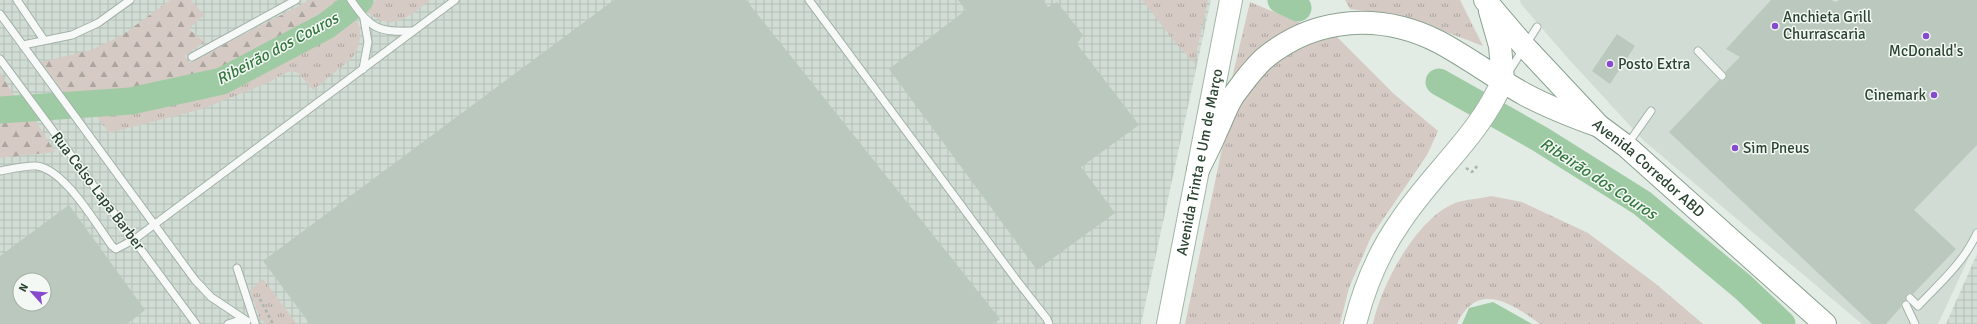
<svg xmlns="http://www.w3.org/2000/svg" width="1977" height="324" font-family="Signika,sans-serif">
<defs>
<pattern id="industrial-grid" width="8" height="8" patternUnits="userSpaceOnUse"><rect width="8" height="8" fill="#d1ddd4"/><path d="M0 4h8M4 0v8" fill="none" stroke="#b4bfb6"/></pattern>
<pattern id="grass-tufts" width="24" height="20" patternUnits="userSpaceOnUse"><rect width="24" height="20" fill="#d5cac4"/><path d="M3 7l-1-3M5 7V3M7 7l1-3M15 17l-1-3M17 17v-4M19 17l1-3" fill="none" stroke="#ada6a0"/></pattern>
<pattern id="forest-firs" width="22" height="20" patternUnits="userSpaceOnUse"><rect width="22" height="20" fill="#d5cac4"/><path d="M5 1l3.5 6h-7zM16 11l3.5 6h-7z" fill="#ada6a0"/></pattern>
</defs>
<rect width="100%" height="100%" fill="#e3ebe5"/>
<polygon fill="#d1ddd4" points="1520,0 1977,0 1977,240 1938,324 1862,324 1644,141 1565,55 1521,4"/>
<g fill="url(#industrial-grid)" fill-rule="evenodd">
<path d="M0 0H1211L1141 324H0ZM20 280H44V304H20Z"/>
<polygon points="1977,254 1977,324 1946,324"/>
</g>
<g fill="url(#grass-tufts)">
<path d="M376 0H430C407 18 391 34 364 9Z"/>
<polygon points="1142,0 1208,0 1194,63 1174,41"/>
<polygon points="1345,0 1460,0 1483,46 1404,16 1350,9"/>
<polygon points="1250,2 1303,24 1250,59 1232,78"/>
<path d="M353 14C363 26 362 46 352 58L313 90 298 73 292 71 282 74 270 82 202 109 109 133 95 114 138 108 226 89 328 35Z"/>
<polygon points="1333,33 1394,94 1438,131 1427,155 1371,237 1349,288 1340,324 1185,324 1222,149 1238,104 1260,72 1291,49"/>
<path d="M1491 196 1522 202 1588 233 1656 284 1703 324H1540C1512 303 1477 280 1457 324H1373C1381 285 1416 219 1455 203 1466 199 1480 199 1491 196Z"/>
<polygon points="263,279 297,324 266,324 260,318 250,290"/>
</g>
<g fill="url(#forest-firs)">
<polygon points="170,0 191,0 204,15 189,29 204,42 185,56 189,63 310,0 344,0 347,3 322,20 221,76 134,95 69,99 41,62 91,50 121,36"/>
<polygon points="0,72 17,101 0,103"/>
<polygon points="32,115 55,152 0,158 0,117"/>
</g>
<polygon fill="#9fcba4" points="1493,302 1532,324 1462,324 1469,308"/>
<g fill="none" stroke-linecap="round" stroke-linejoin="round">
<g stroke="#9fcba4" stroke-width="27">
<polyline points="1281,0 1298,8"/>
<polyline points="1439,82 1540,139 1642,203 1743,287 1782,324"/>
<polyline points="0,110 131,101 222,81 326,26 360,0"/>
</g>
</g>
<g fill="#bac8bd" fill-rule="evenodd">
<polygon points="614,0 746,0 1000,319 993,324 310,324 263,261"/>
<polygon points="958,0 1043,0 1048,7 1057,2 1083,35 1077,44 1139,125 1081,167 1115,213 1037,270 889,69 966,10"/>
<polygon points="1771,0 1831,0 1836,2 1839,0 1977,0 1977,145 1914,210 1956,249 1913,294 1909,293 1906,295 1906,300 1902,303 1901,307 1886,324 1872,324 1669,132 1719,80 1723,81 1726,79 1725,72 1740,57 1726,49"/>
<polygon points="1617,34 1635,46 1610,84 1592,71"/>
<path d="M69 205 145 310 127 324H0V256ZM20 280H44V304H20Z"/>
</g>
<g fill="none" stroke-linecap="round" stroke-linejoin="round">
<defs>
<g id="lane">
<polyline points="17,0 44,40"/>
<path d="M351 0C371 29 377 32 413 31"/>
<polyline points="809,0 1018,282 1047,319 1049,324"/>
<polyline points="0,14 195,280 211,297 247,321"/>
<polyline points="23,45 72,35 98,23 130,0"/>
<polyline points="1698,51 1722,76"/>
<polyline points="192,57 296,0"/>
<polyline points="0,59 196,324"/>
<polyline points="363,69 368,42 364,19"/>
<polyline points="1508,73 1537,27"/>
<polyline points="1627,145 1651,111"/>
<path d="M0 171C11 169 26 165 37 166 65 170 96 224 112 246L116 249 135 239 455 0"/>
<polyline points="237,268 255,323"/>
<path d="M1910 298 1918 306C1940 283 1964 262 1977 233"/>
<polyline points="1906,305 1915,324"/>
<polyline points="228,324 237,321 247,321"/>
</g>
<g id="primary">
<path id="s1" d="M1168 324 1231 0"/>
<path d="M1355 324C1364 288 1379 252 1400 222 1432 173 1480 135 1503 80"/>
</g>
<g id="highway">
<path id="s2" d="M1485 0 1525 47 1599 126 1626 146 1825 324"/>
<polyline points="1490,11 1500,46 1503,80"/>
<path d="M1198 170C1204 157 1211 145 1216 132 1222 120 1226 107 1233 96 1243 83 1253 68 1266 57 1317 16 1382 13 1439 42 1469 58 1495 78 1524 94 1548 107 1574 117 1599 126"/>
</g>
</defs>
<use href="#lane" stroke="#a4b2a8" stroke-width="9"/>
<use href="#primary" stroke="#a2b7a7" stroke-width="24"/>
<use href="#highway" stroke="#8aa28f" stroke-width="24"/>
<g stroke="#a9b4ac" stroke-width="2.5" stroke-dasharray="3 3" stroke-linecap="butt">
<polyline points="1466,168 1472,172 1478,165"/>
<polyline points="260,299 273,324"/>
</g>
<use href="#lane" stroke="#f6f9f7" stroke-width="7"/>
<use href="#primary" stroke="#fff" stroke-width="22"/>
<use href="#highway" stroke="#fff" stroke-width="22"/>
</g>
<g fill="#864ace" stroke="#f3f8f4" stroke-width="1.5">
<circle cx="1775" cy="26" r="4"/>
<circle cx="1926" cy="36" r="4"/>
<circle cx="1610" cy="64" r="4"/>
<circle cx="1934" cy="95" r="4"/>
<circle cx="1735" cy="148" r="4"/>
</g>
<g text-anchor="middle" stroke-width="3" stroke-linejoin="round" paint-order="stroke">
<g font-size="15" fill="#2b4331" stroke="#f3f8f4" text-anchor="start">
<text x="1783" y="22">Anchieta Grill<tspan x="1783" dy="17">Churrascaria</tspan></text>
<text x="1926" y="56" text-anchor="middle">McDonald's</text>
<text x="1618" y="69">Posto Extra</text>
<text x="1926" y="100" text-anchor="end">Cinemark</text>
<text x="1743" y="153">Sim Pneus</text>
</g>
<g font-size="15" fill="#2b4331" stroke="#f3f8f4">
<text dy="5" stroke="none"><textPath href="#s1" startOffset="165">Avenida Trinta e Um de Março</textPath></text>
<text dy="5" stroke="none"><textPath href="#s2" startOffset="235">Avenida Corredor ABD</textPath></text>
<text transform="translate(98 191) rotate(53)" y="5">Rua Celso Lapa Barber</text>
</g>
<g font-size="16" font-style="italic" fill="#35783f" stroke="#f3f8f4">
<text transform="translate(277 48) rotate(-28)" y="6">Ribeirão dos Couros</text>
<text transform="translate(1599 178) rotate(33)" y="6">Ribeirão dos Couros</text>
</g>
</g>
<g transform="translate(32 292) rotate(297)"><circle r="19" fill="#f3f8f4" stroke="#a3b0a6"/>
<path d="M0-3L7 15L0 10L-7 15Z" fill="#864ace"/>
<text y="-6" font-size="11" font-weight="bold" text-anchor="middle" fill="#2b4331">N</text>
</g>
</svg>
